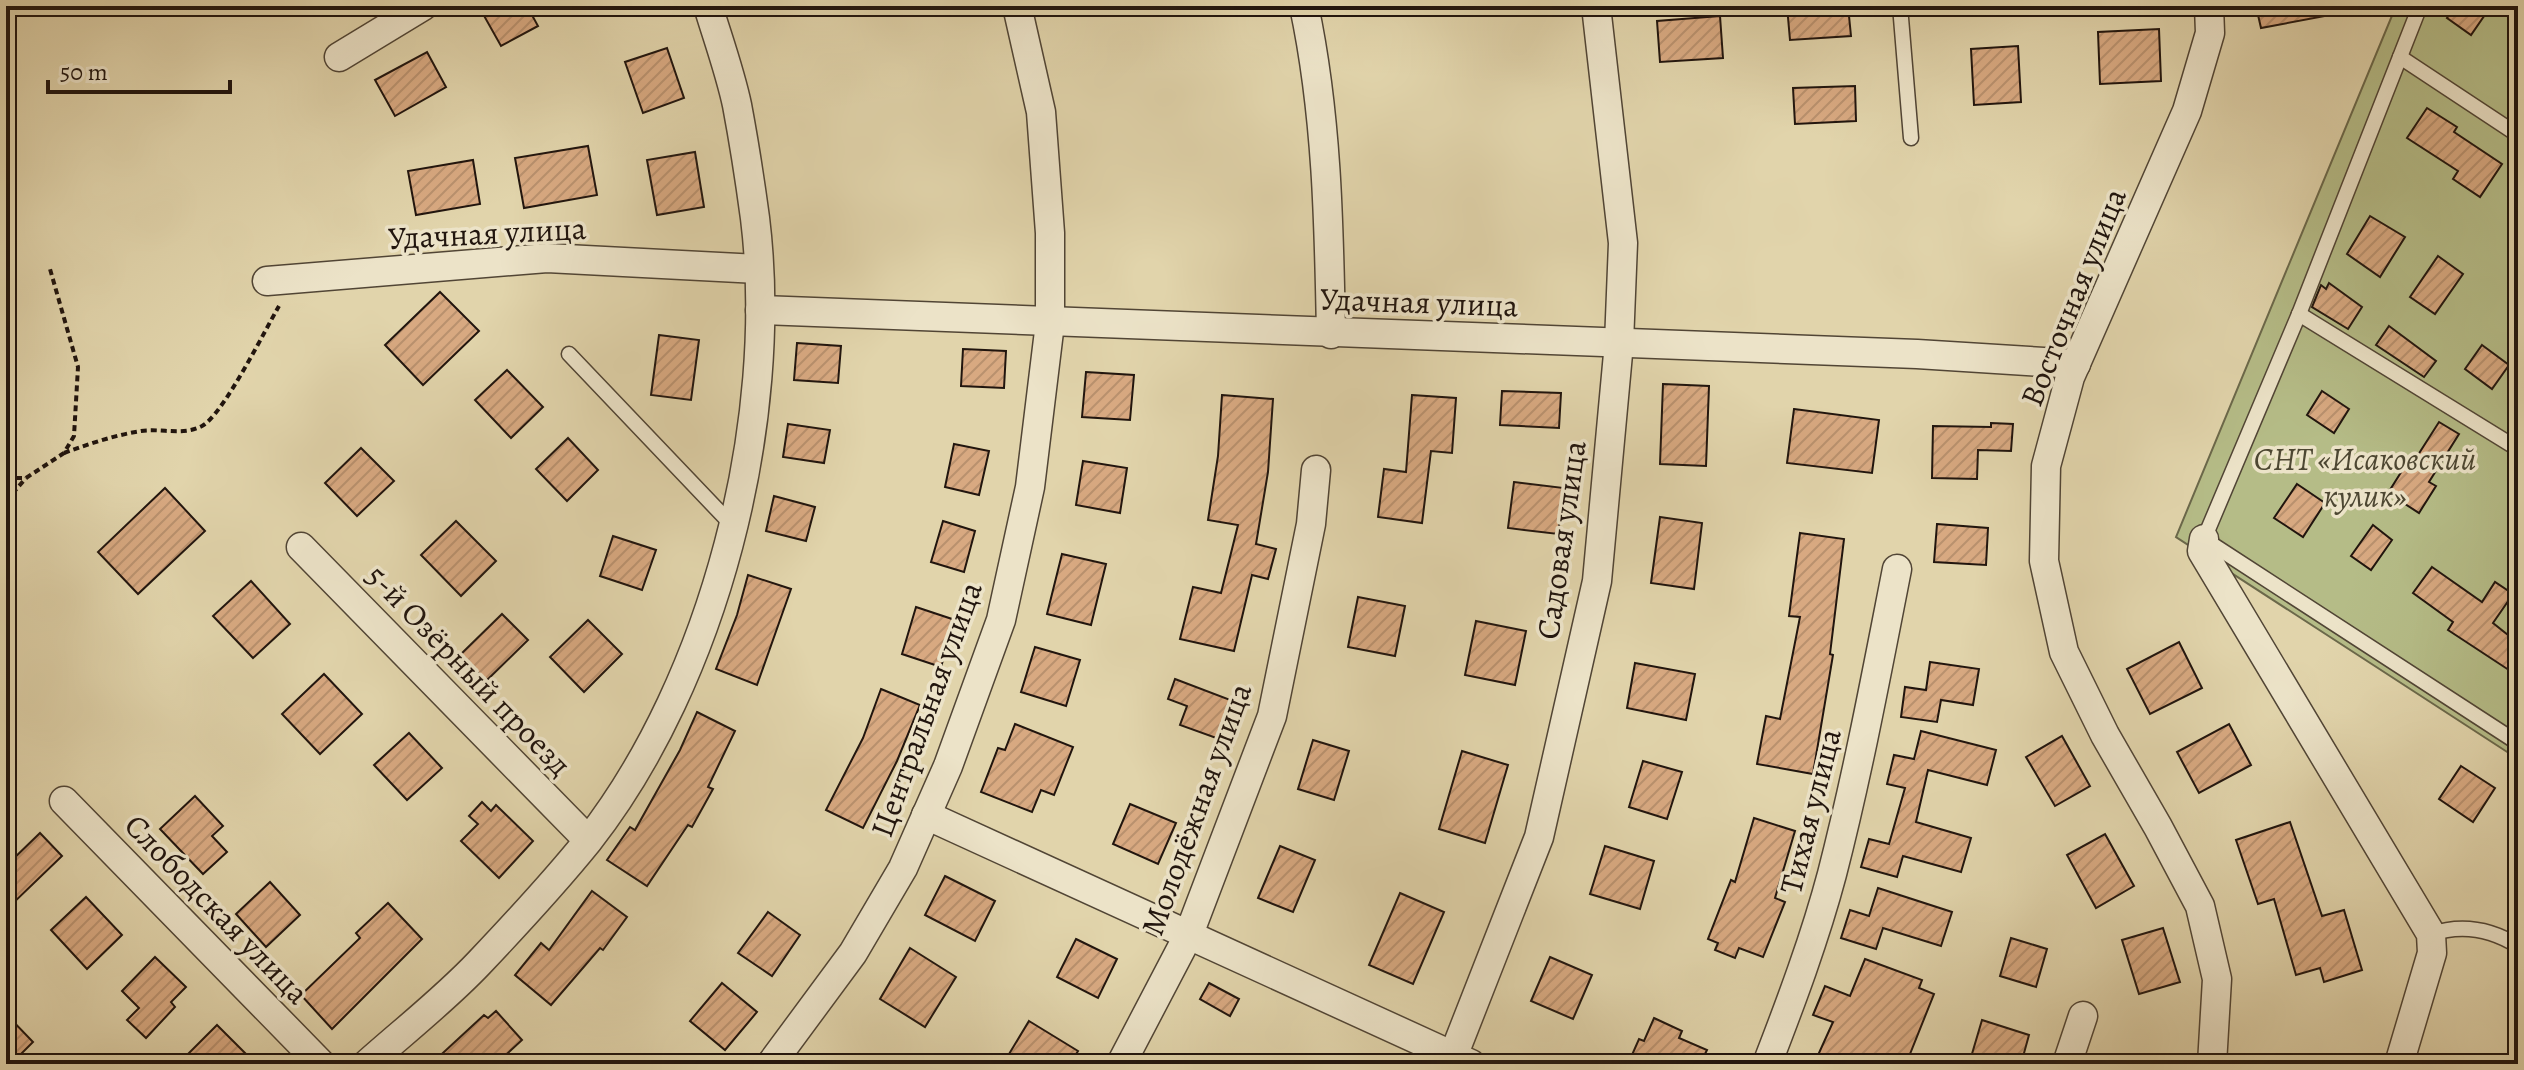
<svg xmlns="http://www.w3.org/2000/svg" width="2524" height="1070" font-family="Alegreya,serif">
<defs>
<pattern id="building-hatch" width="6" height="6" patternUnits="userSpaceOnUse" patternTransform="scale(2)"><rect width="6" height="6" fill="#d8a981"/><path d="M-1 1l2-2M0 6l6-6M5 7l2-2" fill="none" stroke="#b9916e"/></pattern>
</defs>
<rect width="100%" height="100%" fill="#e1d4ab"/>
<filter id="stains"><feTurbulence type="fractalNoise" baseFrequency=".0025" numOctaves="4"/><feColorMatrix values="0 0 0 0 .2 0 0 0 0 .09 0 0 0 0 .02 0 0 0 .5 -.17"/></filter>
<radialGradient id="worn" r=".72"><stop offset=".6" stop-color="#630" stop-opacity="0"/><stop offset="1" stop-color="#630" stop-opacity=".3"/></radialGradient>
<polygon fill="#b5bc87" stroke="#6b684a" stroke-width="2" points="2396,6 2518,6 2518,759 2176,537"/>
<g fill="url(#building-hatch)" stroke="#21150e" stroke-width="2">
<polygon points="497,6 527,6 538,26 501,46 483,14"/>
<polygon points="1787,6 1848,6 1851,36 1790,40"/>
<polygon points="2256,6 2324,6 2325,16 2261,28"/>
<polygon points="2456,6 2491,6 2471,35 2447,18"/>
<polygon points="1720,16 1723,58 1660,62 1657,21"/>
<polygon points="2159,29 2161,81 2100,84 2098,32"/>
<polygon points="2018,46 2021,102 1974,105 1971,49"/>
<polygon points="667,48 684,98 643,113 625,62"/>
<polygon points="427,52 446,87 395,116 375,80"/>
<polygon points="1855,86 1856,121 1795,124 1793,88"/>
<polygon points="2427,108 2457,127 2454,132 2502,164 2480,197 2453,179 2458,171 2407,138"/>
<polygon points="588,146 597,195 524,208 515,158"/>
<polygon points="695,152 704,207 657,215 647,160"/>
<polygon points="473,160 480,204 416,215 408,171"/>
<polygon points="2370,216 2405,237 2380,277 2347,254"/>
<polygon points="2438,256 2463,274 2435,314 2410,297"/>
<polygon points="2329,283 2362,307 2348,329 2312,307 2321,285 2326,289"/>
<polygon points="440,292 479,331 423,385 385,345"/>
<polygon points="2389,326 2436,361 2424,377 2376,345"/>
<polygon points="659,335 699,340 691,400 651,395"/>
<polygon points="797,343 841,346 838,383 794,380"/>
<polygon points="2482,345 2509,365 2492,389 2465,369"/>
<polygon points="963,349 1006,351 1004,388 961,386"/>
<polygon points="507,370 543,407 511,438 475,400"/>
<polygon points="1086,372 1134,375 1130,420 1082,417"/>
<polygon points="1663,384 1709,386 1706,466 1660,464"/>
<polygon points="1502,391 1561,393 1559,428 1500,425"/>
<polygon points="2322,391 2349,409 2334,433 2307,415"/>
<polygon points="1222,395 1273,399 1268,472 1256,544 1276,549 1268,579 1252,575 1234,651 1180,639 1193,587 1221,593 1238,525 1208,520 1218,456"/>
<polygon points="1412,395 1456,398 1452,453 1431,451 1422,523 1378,517 1384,469 1406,472"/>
<polygon points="1794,409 1879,420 1872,473 1787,463"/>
<polygon points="2439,422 2459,434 2429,482 2436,486 2419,513 2388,493 2405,466 2409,469"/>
<polygon points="1991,423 2013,424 2011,451 1978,450 1977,479 1932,478 1933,426 1991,427"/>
<polygon points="788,424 830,430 824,463 783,457"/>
<polygon points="568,438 598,470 567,501 536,469"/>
<polygon points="954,444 989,451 979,495 945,487"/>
<polygon points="361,448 394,481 357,516 325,483"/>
<polygon points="1083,461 1127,468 1120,513 1076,505"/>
<polygon points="1514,482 1564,488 1558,534 1508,528"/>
<polygon points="2297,484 2325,503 2303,537 2274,518"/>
<polygon points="165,488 205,531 138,594 98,552"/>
<polygon points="774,496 815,507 806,541 766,531"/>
<polygon points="1660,517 1702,523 1694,589 1651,583"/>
<polygon points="456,521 496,561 461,596 421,555"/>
<polygon points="943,521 975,531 964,572 931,562"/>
<polygon points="1937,524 1988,528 1986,565 1934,562"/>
<polygon points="2373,525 2392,540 2371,570 2351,556"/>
<polygon points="1800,533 1844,539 1830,654 1833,655 1813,774 1757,764 1766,716 1780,719 1800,617 1789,616"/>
<polygon points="613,536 656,550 642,590 600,576"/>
<polygon points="1062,554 1106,564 1091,625 1047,614"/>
<polygon points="2432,567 2482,602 2495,582 2513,594 2493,623 2518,643 2518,676 2448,630 2453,622 2413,593"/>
<polygon points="748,575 791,589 757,685 716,669 737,615"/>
<polygon points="251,581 290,624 253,658 213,616"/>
<polygon points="1358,597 1405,606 1395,656 1348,647"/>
<polygon points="916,607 955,620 941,667 902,654"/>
<polygon points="502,614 528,640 486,681 460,655"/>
<polygon points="588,620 622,654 584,692 550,657"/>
<polygon points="1476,621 1526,631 1515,685 1465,675"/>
<polygon points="2179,642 2202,688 2150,714 2127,669"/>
<polygon points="1035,647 1080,660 1066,706 1021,692"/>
<polygon points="1930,662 1979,669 1973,705 1941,700 1937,722 1901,717 1905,687 1926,690"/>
<polygon points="1635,663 1695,674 1686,720 1627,708"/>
<polygon points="324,674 362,714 320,754 282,714"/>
<polygon points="1175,679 1233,701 1219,739 1180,725 1187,706 1168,699"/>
<polygon points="881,689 920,705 897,761 863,828 826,810 863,738"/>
<polygon points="697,712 735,731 708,787 713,789 692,827 688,825 647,886 607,860 630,827 635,830 680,750"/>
<polygon points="1015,724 1073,747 1054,795 1041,790 1032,812 981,792 998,748 1005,750"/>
<polygon points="2229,724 2251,765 2199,793 2177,752"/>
<polygon points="1921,731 1996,750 1987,785 1928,770 1916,822 1971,838 1961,872 1903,856 1897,877 1861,867 1869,839 1889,844 1905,788 1887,784 1894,755 1914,759"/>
<polygon points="409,733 442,768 407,800 374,765"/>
<polygon points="2062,736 2090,786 2055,806 2026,757"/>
<polygon points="1313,740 1349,751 1334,800 1298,789"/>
<polygon points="1462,751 1508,765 1485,843 1439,829"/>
<polygon points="1643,761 1682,772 1667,819 1629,807"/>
<polygon points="2461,766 2495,788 2473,822 2439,799"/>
<polygon points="195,796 223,826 212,836 227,852 203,874 160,829"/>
<polygon points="482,802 491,811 496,805 533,841 499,878 461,841 478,824 469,816"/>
<polygon points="1130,804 1176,823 1158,864 1113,844"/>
<polygon points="1754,818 1795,831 1775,898 1785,902 1763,957 1739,948 1735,958 1715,950 1718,943 1708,939 1731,880 1735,882"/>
<polygon points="2290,822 2322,916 2344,910 2362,970 2324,982 2320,968 2296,975 2274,899 2258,904 2236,840"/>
<polygon points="40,833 62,856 6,910 6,866"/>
<polygon points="2105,834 2134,886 2096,908 2067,855"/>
<polygon points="1280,846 1315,860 1293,912 1258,898"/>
<polygon points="1605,846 1654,861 1640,909 1590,894"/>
<polygon points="945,876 995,901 975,941 925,915"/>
<polygon points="270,882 300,915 266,947 236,914"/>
<polygon points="1878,888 1952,912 1941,946 1883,928 1876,949 1841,938 1850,910 1869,916"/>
<polygon points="592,891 627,917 603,950 600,948 551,1005 515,975 541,943 549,950"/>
<polygon points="1400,893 1444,912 1413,984 1369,965"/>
<polygon points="86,897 122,935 87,969 51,930"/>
<polygon points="388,903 422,939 332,1029 301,995 360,938 356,933"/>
<polygon points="768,912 800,935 772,976 738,953"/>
<polygon points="2163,928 2180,982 2139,994 2122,940"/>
<polygon points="2011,938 2047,949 2036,987 2000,976"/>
<polygon points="1076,939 1117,959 1098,998 1057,977"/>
<polygon points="910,948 956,977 925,1027 880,999"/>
<polygon points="155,957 186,987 171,1002 175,1007 146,1038 127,1020 139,1008 122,991"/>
<polygon points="1550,957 1592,975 1573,1019 1531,1001"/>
<polygon points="1865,959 1922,980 1919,988 1934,994 1906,1064 1814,1064 1833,1022 1813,1015 1825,986 1850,996"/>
<polygon points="722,983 757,1012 725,1050 690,1021"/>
<polygon points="1209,983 1239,999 1230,1016 1200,999"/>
<polygon points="496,1011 522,1040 496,1064 431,1064 484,1015 488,1018"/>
<polygon points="6,1014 33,1042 11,1064 6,1064"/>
<polygon points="1654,1018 1682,1031 1679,1038 1707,1050 1700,1064 1628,1064 1639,1039 1644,1041"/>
<polygon points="1982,1020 2029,1035 2021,1064 1969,1064"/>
<polygon points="1029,1021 1078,1051 1070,1064 1003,1064"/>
<polygon points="217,1025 256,1064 178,1064"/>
</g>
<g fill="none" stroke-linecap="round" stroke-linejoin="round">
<defs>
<g id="lane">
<polyline points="1900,6 1911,138"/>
<polyline points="2420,6 2299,314 2204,539 2518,743"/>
<polyline points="2400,57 2518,135"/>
<polyline points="2299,314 2518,449"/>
<polyline points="569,354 732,525"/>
<path d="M2431 934C2461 924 2491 929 2518 946"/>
</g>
<g id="street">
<path d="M1304 6C1327 114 1329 224 1331 334"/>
<polyline points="2209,6 2210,33 2187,111 2070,377 2046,466 2044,561 2064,652 2105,735 2158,827 2200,906 2217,979 2212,1064"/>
<polyline points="339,57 423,6"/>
<polyline points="267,281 547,258 758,269"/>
<polyline points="760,310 1917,354 2076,364"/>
<polyline points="2204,539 2202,551 2431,934 2432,953 2399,1064"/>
<polyline points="301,547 588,840"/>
<polyline points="64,801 321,1064"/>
<polyline points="926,815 1471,1064"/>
<path d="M367 1064C404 1031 445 999 479 963 516 924 554 883 588 841 715 679 780 421 755 218 750 181 744 142 737 105 730 72 718 39 708 6"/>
<polyline points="771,1064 853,953 903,868 948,766 1001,620 1030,487 1050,323 1050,233 1041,112 1017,6"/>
<polyline points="1121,1064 1189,934 1272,716 1311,524 1316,470"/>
<polyline points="1450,1064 1539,837 1597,581 1619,343 1623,243 1596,6"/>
<path d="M1767 1064C1791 1002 1815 938 1832 874 1858 773 1877 671 1897 569"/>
<polyline points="2067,1064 2083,1016"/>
</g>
</defs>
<use href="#lane" stroke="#514535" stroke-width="17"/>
<use href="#street" stroke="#514535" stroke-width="31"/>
<g stroke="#21150e" stroke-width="4" stroke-dasharray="6 4" stroke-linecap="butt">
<path d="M64 453C89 444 115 435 141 431 161 428 183 436 202 426 223 415 265 330 279 306"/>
<polyline points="6,478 26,478 64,453 74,436 78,367 50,269"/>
<polyline points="6,501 26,478"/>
</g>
<use href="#lane" stroke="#ece3c8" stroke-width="14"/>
<use href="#street" stroke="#ece3c8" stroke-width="28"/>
</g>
<g text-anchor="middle" stroke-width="7" stroke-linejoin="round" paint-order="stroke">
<g font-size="32" fill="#21150e" stroke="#ece3c8">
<text transform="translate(487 233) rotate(-3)" y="11">Удачная улица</text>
<text transform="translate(2073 297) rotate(-68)" y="11">Восточная улица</text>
<text transform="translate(1419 302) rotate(2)" y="11">Удачная улица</text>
<text transform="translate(1561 540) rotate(-82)" y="11">Садовая улица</text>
<text transform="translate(469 670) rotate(46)" y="11">5-й Озёрный проезд</text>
<text transform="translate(926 709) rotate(-70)" y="11">Центральная улица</text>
<text transform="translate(1196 809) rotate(-70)" y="11">Молодёжная улица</text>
<text transform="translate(1810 811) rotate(-76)" y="11">Тихая улица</text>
<text transform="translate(217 909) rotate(46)" y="11">Слободская улица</text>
</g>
<g font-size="32" font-style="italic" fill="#4d4732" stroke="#ece3c8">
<text x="2365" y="470">СНТ «Исаковский<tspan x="2365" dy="37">кулик»</tspan></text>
</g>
</g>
<rect width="2524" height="1070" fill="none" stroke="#e1d4ab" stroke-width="32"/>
<rect x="8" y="8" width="2508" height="1054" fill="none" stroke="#21150e" stroke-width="4"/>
<rect x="16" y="16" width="2492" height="1038" fill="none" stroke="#21150e" stroke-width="2"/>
<path d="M48 80v12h182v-12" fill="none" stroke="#21150e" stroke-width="4"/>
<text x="60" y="80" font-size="24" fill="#21150e" stroke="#ece3c8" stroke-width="6" paint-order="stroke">50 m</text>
<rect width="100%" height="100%" filter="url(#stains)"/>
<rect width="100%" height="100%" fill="url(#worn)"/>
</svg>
